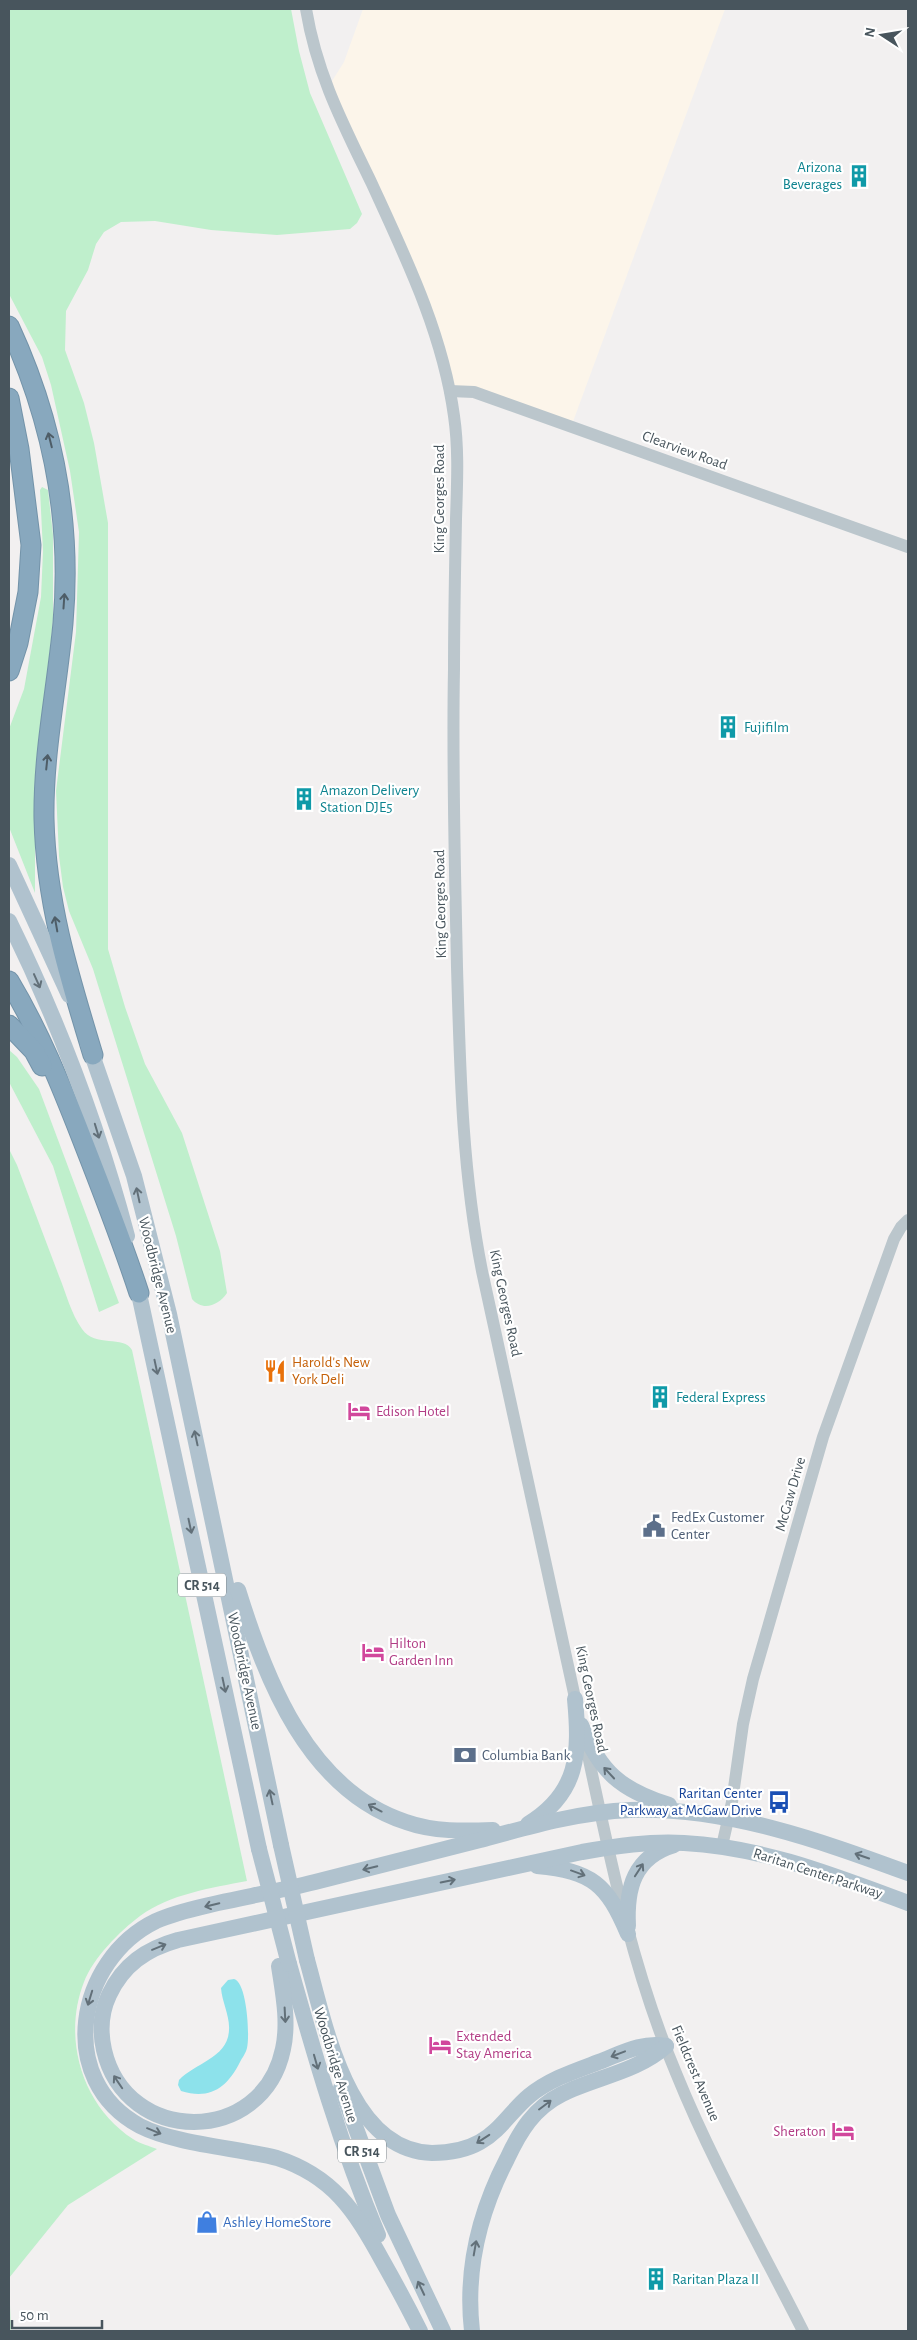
<svg xmlns="http://www.w3.org/2000/svg" width="917" height="2340" font-family="'Alegreya Sans',sans-serif">
<rect width="100%" height="100%" fill="#f2f0f0"/>
<polygon fill="#fcf5ea" points="363,9 725,9 571,427 450,391 441,353 327,89 344,62"/>
<g fill="#bfefcc">
<path d="M9 9H291L299 51 310 93 362 214 357 223 350 229 277 235 211 230 155 221 121 222 104 232 96 244 88 270 66 311 65 350 84 403 94 443 108 523V949L125 1007 145 1064 182 1133 220 1251 227 1293C219 1305 203 1312 192 1299L176 1236 93 969 69 911 63 887 59 856 56 791 76 632 79 532 70 471 51 385 42 357 9 294Z"/>
<polygon points="42,487 48,490 53,535 53,619 35,806 35,893 9,827 9,729 24,689 41,597 43,551 40,490"/>
<polygon points="9,1050 17,1057 39,1089 119,1303 99,1312 53,1166 9,1082"/>
<path d="M9 1149 17 1165C31 1202 45 1239 59 1276 66 1293 71 1314 82 1329 95 1348 124 1335 132 1350L247 1881C211 1888 170 1894 140 1916 120 1931 93 1958 84 1982 62 2038 82 2106 133 2139 140 2144 150 2146 157 2149L68 2205 9 2278 11 2331H9Z"/>
</g>
<path fill="#8de2eb" d="M234 1979C247 1982 250 2036 247 2048 246 2053 242 2058 240 2062 227 2088 210 2100 181 2091L178 2085 179 2080C195 2063 228 2058 229 2030 230 2016 222 2002 221 1988L228 1980Z"/>
<g fill="none" stroke-linecap="round" stroke-linejoin="round">
<defs>
<g id="highway">
<path d="M9 326C52 419 72 520 63 623 57 688 43 753 44 819 46 903 69 976 93 1055"/>
<polyline points="9,398 19,449 31,545 28,592 18,643 9,671"/>
<path d="M9 981C39 1031 61 1085 82 1139 102 1190 122 1241 139 1293"/>
<polyline points="9,1025 34,1051 42,1066"/>
</g>
</defs>
<use href="#highway" stroke="#7393a9" stroke-width="21"/>
<g stroke="#bbc6cc" stroke-width="12">
<path d="M306 9C317 75 343 124 372 184 406 258 443 334 454 416 459 450 457 485 456 519 455 569 454 619 454 669 452 768 455 868 457 967 460 1069 462 1170 482 1271L577 1707"/>
<polyline points="450,391 474,392 908,547"/>
<path d="M585 1741C609 1854 631 1966 676 2073 712 2162 760 2246 803 2331"/>
<polyline points="722,1846 732,1802 743,1724 753,1679 823,1437 894,1239 901,1227 908,1220"/>
</g>
<g stroke="#b0c2ce" stroke-width="16">
<polyline points="9,865 69,995"/>
<path d="M9 921C59 1023 98 1126 127 1236"/>
<polyline points="88,1043 134,1176 169,1314 281,1845"/>
<polyline points="136,1280 259,1849"/>
<path d="M238 1590C266 1680 308 1790 406 1822 434 1832 464 1831 493 1830"/>
<path d="M581 1725C600 1772 621 1790 669 1805"/>
<path d="M528 1824C579 1793 580 1753 575 1699"/>
<path d="M537 1866C592 1871 607 1884 628 1934"/>
<path d="M628 1926C626 1888 634 1857 674 1845"/>
<path d="M307 1960C325 2024 348 2151 432 2153 449 2153 466 2150 480 2142 500 2131 512 2110 529 2096 551 2078 578 2070 604 2060 624 2052 643 2042 666 2046"/>
<path d="M289 1964C315 2057 341 2147 378 2235"/>
<path d="M279 1966C283 1993 289 2022 283 2049 263 2146 126 2146 104 2050 100 2032 101 2012 109 1995 123 1965 146 1949 178 1940L582 1852C616 1846 649 1841 684 1843 763 1847 835 1876 908 1903"/>
<polyline points="341,2088 388,2215 443,2331"/>
<path d="M420 2331C408 2307 395 2283 382 2260 355 2211 333 2176 277 2158 237 2148 175 2144 140 2126 55 2080 76 1960 156 1921 176 1912 197 1908 218 1903 250 1896 283 1890 315 1882 370 1868 425 1854 480 1840 528 1827 579 1812 630 1810 727 1807 818 1840 908 1873"/>
<path d="M472 2331C465 2270 479 2213 507 2159 520 2131 534 2108 562 2094 596 2077 637 2072 666 2046"/>
</g>
<use href="#highway" stroke="#88a8be" stroke-width="19"/>
<g stroke="#b0c2ce" stroke-width="16">
<polyline points="281,1845 307,1960"/>
<polyline points="259,1849 289,1964"/>
</g>
</g>
<defs><path id="oneway-shaft" d="M-6 0H5M1.5-3L5.5 0L1.5 3" fill="none" stroke-width="1.6" stroke-linecap="round" stroke-linejoin="round" transform="scale(1.25)"/></defs>
<g stroke="#4e5d67">
<use href="#oneway-shaft" transform="translate(50 440) rotate(-104)"/>
<use href="#oneway-shaft" transform="translate(64 601) rotate(-86)"/>
<use href="#oneway-shaft" transform="translate(47 762) rotate(-84)"/>
<use href="#oneway-shaft" transform="translate(56 924) rotate(-100)"/>
</g>
<g stroke="#627079">
<use href="#oneway-shaft" transform="translate(37 981) rotate(66)"/>
<use href="#oneway-shaft" transform="translate(97 1131) rotate(73)"/>
<use href="#oneway-shaft" transform="translate(138 1195) rotate(-102)"/>
<use href="#oneway-shaft" transform="translate(156 1367) rotate(78)"/>
<use href="#oneway-shaft" transform="translate(196 1438) rotate(-102)"/>
<use href="#oneway-shaft" transform="translate(190 1526) rotate(78)"/>
<use href="#oneway-shaft" transform="translate(224 1685) rotate(78)"/>
<use href="#oneway-shaft" transform="translate(609 1773) rotate(-133)"/>
<use href="#oneway-shaft" transform="translate(271 1797) rotate(-102)"/>
<use href="#oneway-shaft" transform="translate(375 1808) rotate(-152)"/>
<use href="#oneway-shaft" transform="translate(862 1856) rotate(-161)"/>
<use href="#oneway-shaft" transform="translate(370 1868) rotate(166)"/>
<use href="#oneway-shaft" transform="translate(639 1870) rotate(-57)"/>
<use href="#oneway-shaft" transform="translate(578 1873) rotate(20)"/>
<use href="#oneway-shaft" transform="translate(448 1881) rotate(-12)"/>
<use href="#oneway-shaft" transform="translate(212 1905) rotate(167)"/>
<use href="#oneway-shaft" transform="translate(159 1947) rotate(-22)"/>
<use href="#oneway-shaft" transform="translate(90 1998) rotate(107)"/>
<use href="#oneway-shaft" transform="translate(285 2015) rotate(87)"/>
<use href="#oneway-shaft" transform="translate(618 2054) rotate(159)"/>
<use href="#oneway-shaft" transform="translate(316 2062) rotate(74)"/>
<use href="#oneway-shaft" transform="translate(118 2082) rotate(-124)"/>
<use href="#oneway-shaft" transform="translate(545 2105) rotate(-37)"/>
<use href="#oneway-shaft" transform="translate(154 2131) rotate(22)"/>
<use href="#oneway-shaft" transform="translate(483 2139) rotate(147)"/>
<use href="#oneway-shaft" transform="translate(475 2248) rotate(-80)"/>
<use href="#oneway-shaft" transform="translate(421 2288) rotate(-115)"/>
</g>
<defs>
<symbol id="building-bare" viewBox="-9 -9 18 18"><path d="M-4-6H4V6H1V3H-1V6H-4ZM-2.5-4.3h1.7v1.8h-1.7ZM.8-4.3h1.7v1.8H.8ZM-2.5-1h1.7V.8h-1.7ZM.8-1h1.7V.8H.8Z" fill="#0f9aa8" stroke="#fff" stroke-width="2.5" paint-order="stroke"/></symbol>
<symbol id="restaurant-bare" viewBox="-9 -9 18 18"><path d="M-5-6h1v4h1v-4h1v4h1v-4h1v5L-1.5 .5V6h-2V.5L-5-1ZM5-6V6H3V1.5H1.5Q1.5-4 5-6Z" fill="#e8710a" stroke="#fff" stroke-width="2.5" paint-order="stroke"/></symbol>
<symbol id="hotel-bare" viewBox="-9 -9 18 18"><path d="M-6-4.5h1.5V1H6V5H4.5V3h-9V5H-6ZM-4 0a1.8 1.8 0 1 1 3.6 0ZM.5 0V-2.5h3Q6-2.5 6 0Z" fill="#d1479c" stroke="#fff" stroke-width="2.5" paint-order="stroke"/></symbol>
<symbol id="civic-bare" viewBox="-9 -9 18 18"><path d="M-.6-6.5H3V-4.5H.6V-3L4-1V1h2V6H-6V1h2V-1L-.6-3ZM-1.2 2.5V6h2.4V2.5Z" fill="#5c6f8a" stroke="#fff" stroke-width="2.5" paint-order="stroke"/></symbol>
<symbol id="bank-bare" viewBox="-9 -9 18 18"><path d="M-6-4H6V4H-6ZM0-2.3a2.3 2.3 0 1 0 0 4.6a2.3 2.3 0 1 0 0-4.6Z" fill="#5c6f8a" stroke="#fff" stroke-width="2.5" paint-order="stroke"/></symbol>
<symbol id="bus-bare" viewBox="-9 -9 18 18"><path d="M-5-6H5V4H4V6H2V4H-2V6H-4V4H-5ZM-3.5-4V0h7V-4ZM-3.5 1.2v1.5H-2V1.2ZM2 1.2v1.5H3.5V1.2Z" fill="#1a4fb4" stroke="#fff" stroke-width="2.5" paint-order="stroke"/></symbol>
<symbol id="shop-bare" viewBox="-9 -9 18 18"><path d="M-5-2.5h2.3a2.7 3.5 0 0 1 5.4 0H5L5.5 6h-11ZM-1.5-2.5h3a1.5 2.3 0 0 0-3 0Z" fill="#3f7fe0" stroke="#fff" stroke-width="2.5" paint-order="stroke"/></symbol>
</defs>
<g fill-rule="evenodd">
<use href="#building-bare" x="843" y="160" width="32" height="32"/>
<use href="#building-bare" x="712" y="711" width="32" height="32"/>
<use href="#building-bare" x="288" y="783" width="32" height="32"/>
<use href="#restaurant-bare" x="259" y="1355" width="32" height="32"/>
<use href="#building-bare" x="644" y="1381" width="32" height="32"/>
<use href="#hotel-bare" x="343" y="1395" width="32" height="32"/>
<use href="#civic-bare" x="638" y="1510" width="32" height="32"/>
<use href="#hotel-bare" x="357" y="1636" width="32" height="32"/>
<use href="#bank-bare" x="449" y="1739" width="32" height="32"/>
<use href="#bus-bare" x="763" y="1786" width="32" height="32"/>
<use href="#hotel-bare" x="424" y="2029" width="32" height="32"/>
<use href="#hotel-bare" x="827" y="2115" width="32" height="32"/>
<use href="#shop-bare" x="191" y="2206" width="32" height="32"/>
<use href="#building-bare" x="640" y="2263" width="32" height="32"/>
</g>
<g text-anchor="middle" stroke-width="4.5" stroke-linejoin="round" paint-order="stroke">
<g fill="#fff" stroke="#7f888e" stroke-width="1">
<rect x="178" y="1573.5" width="48" height="23" rx="4"/>
<rect x="338" y="2139.5" width="48" height="23" rx="4"/>
</g>
<g font-size="14" font-weight="bold" fill="#48555d">
<text x="202" y="1590">CR 514</text>
<text x="362" y="2156">CR 514</text>
</g>
<g font-size="15" fill="#0d838f" stroke="#fff" text-anchor="start">
<text x="842" y="172" text-anchor="end">Arizona<tspan x="842" dy="17">Beverages</tspan></text>
<text x="744" y="732">Fujifilm</text>
<text x="320" y="795">Amazon Delivery<tspan x="320" dy="17">Station DJE5</tspan></text>
<text x="676" y="1402">Federal Express</text>
<text x="672" y="2284">Raritan Plaza II</text>
</g>
<g font-size="15" fill="#48555d" stroke="#fff">
<text transform="translate(685 450) rotate(20)" y="5">Clearview Road</text>
<text transform="translate(439 499) rotate(-90)" y="5">King Georges Road</text>
<text transform="translate(440 904) rotate(-91)" y="5">King Georges Road</text>
<text transform="translate(158 1275) rotate(76)" y="5">Woodbridge Avenue</text>
<text transform="translate(506 1303) rotate(78)" y="5">King Georges Road</text>
<text transform="translate(790 1494) rotate(-74)" y="5">McGaw Drive</text>
<text transform="translate(245 1671) rotate(78)" y="5">Woodbridge Avenue</text>
<text transform="translate(592 1699) rotate(78)" y="5">King Georges Road</text>
<text transform="translate(818 1873) rotate(18)" y="5">Raritan Center Parkway</text>
<text transform="translate(336 2065) rotate(73)" y="5">Woodbridge Avenue</text>
<text transform="translate(696 2073) rotate(67)" y="5">Fieldcrest Avenue</text>
</g>
<g font-size="15" fill="#c56008" stroke="#fff" text-anchor="start">
<text x="292" y="1367">Harold's New<tspan x="292" dy="17">York Deli</tspan></text>
</g>
<g font-size="15" fill="#b23c85" stroke="#fff" text-anchor="start">
<text x="376" y="1416">Edison Hotel</text>
<text x="389" y="1648">Hilton<tspan x="389" dy="17">Garden Inn</tspan></text>
<text x="456" y="2041">Extended<tspan x="456" dy="17">Stay America</tspan></text>
<text x="826" y="2136" text-anchor="end">Sheraton</text>
</g>
<g font-size="15" fill="#4e5e75" stroke="#fff" text-anchor="start">
<text x="671" y="1522">FedEx Customer<tspan x="671" dy="17">Center</tspan></text>
<text x="482" y="1760">Columbia Bank</text>
</g>
<g font-size="15" fill="#164399" stroke="#fff" text-anchor="end">
<text x="762" y="1798">Raritan Center<tspan x="762" dy="17">Parkway at McGaw Drive</tspan></text>
</g>
<g font-size="15" fill="#366cbe" stroke="#fff" text-anchor="start">
<text x="223" y="2227">Ashley HomeStore</text>
</g>
</g>
<rect width="917" height="2340" fill="none" stroke="#48555d" stroke-width="20"/>
<g transform="translate(882 35) rotate(282)" stroke="#ffffff" stroke-width="4" paint-order="stroke">
<path d="M0-4L9 19L0 12L-9 19Z" fill="#48555d"/>
<text y="-8" font-size="14" font-weight="bold" text-anchor="middle" fill="#48555d">N</text>
</g>
<path d="M12 2320v8h90v-8" fill="none" stroke="#48555d" stroke-width="2.5"/>
<text x="20" y="2320" font-size="15" fill="#48555d" stroke="#ffffff" stroke-width="4" paint-order="stroke">50 m</text>
</svg>
